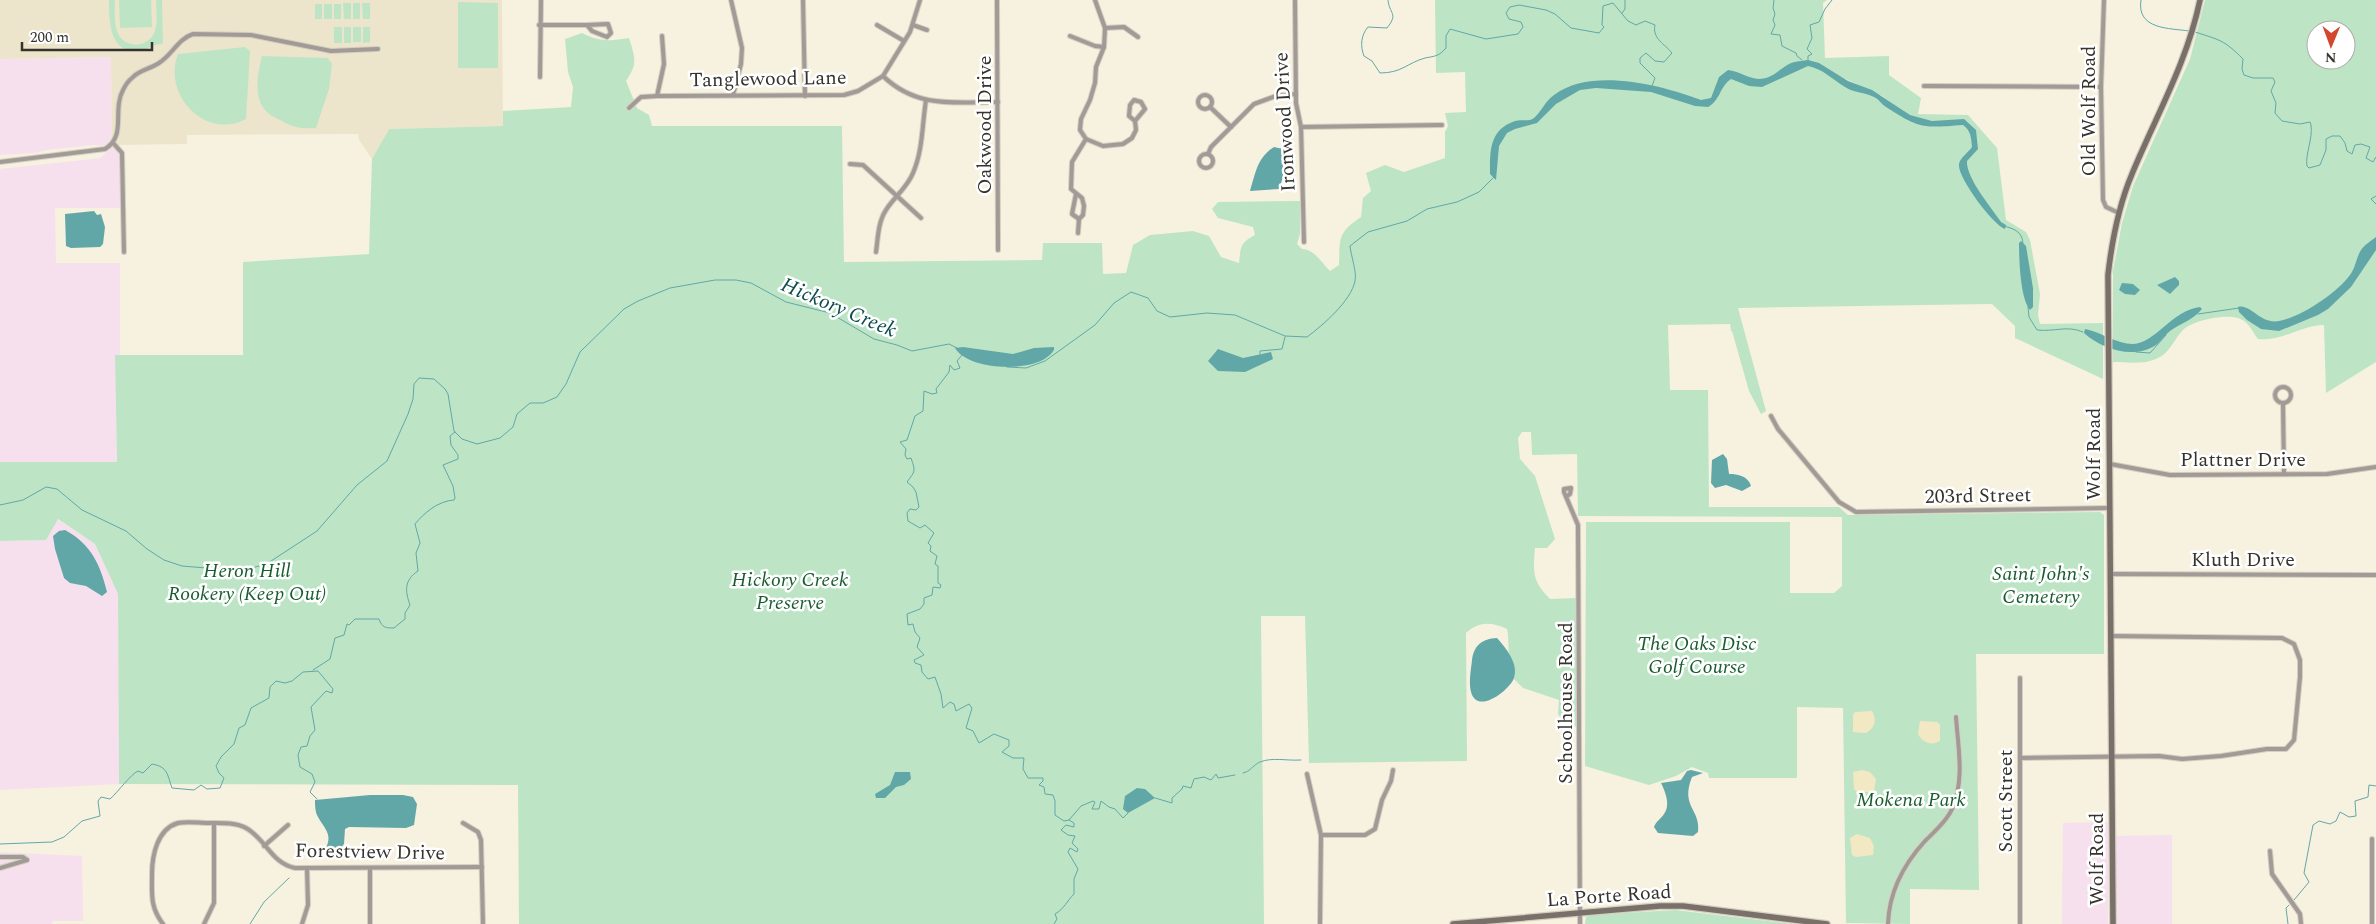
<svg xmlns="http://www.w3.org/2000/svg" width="2376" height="924" font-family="Spectral,serif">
<rect width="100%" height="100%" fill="#f7f1e0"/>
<g fill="#f6e0ee">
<polygon points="111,57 112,145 120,154 121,208 55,208 56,263 120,263 120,355 115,355 117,462 0,462 0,169 101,158 111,146 93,145 46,150 36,153 0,155 0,59"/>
<polygon points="57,519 95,544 118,594 119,784 0,790 0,541 46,540"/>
<polygon points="2108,822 2108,924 2062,924 2063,823"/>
<polygon points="2172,835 2172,924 2114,924 2114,836"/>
<polygon points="0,852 82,856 83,921 53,921 52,924 0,924"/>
</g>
<polygon fill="#ede4cc" points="0,0 502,0 503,126 389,129 372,159 359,140 358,134 187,135 187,144 112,145 111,57 0,59"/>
<g fill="#bde5c5" fill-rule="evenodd">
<path d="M109 0H115C115 10 114 22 117 31 123 49 148 49 155 31 158 22 156 9 156 0H162L163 44C154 44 149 49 141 50 109 56 109 21 109 0Z"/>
<polygon points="119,0 151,0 152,27 120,28"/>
<path d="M1435 0H1827L1823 3 1825 58 1889 56V75L1921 98 1918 114 1968 115 1997 148 2006 220 2026 232 2030 240 2040 294 2038 315 2040 324 2103 323V379L2015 338V326L1992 304 1738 308 1766 411 1761 414 1749 391 1732 331 1729 330H1731L1730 324 1668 325 1670 390H1708L1709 507H1839L1848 515 2100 512 2104 515V654H1976L1979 890 1910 889V924L1846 923 1843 708 1797 707V778H1709L1708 773 1692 767 1676 776 1649 785 1585 766 1586 522H1790V593H1834L1842 586V517L1578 516 1577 454 1532 455 1531 432H1522L1518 438 1520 459 1535 476 1555 539 1547 548H1535C1533 572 1532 581 1550 599L1578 598V726L1567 728 1558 714 1559 700 1523 688 1514 679C1516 668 1511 664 1509 654 1508 646 1509 638 1507 629 1492 622 1479 621 1466 633L1467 761 1309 763 1305 616H1261L1264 924H519L518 785 119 784 118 594 95 544 58 519 46 540 0 541V462H117L115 355H243V262L369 254 372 159 389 129 503 126V111L571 107 573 87 568 72 565 39 582 33C599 42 611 41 629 38 635 57 638 64 626 81L637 108 649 115 652 126H842L844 262 1042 260 1043 243H1102L1103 274 1126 273 1133 245 1150 235 1193 231 1209 236 1221 257 1239 263C1241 246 1240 243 1255 235L1253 227 1218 218 1212 209 1218 202 1300 201V234L1297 244 1302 249C1314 249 1322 263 1330 271L1339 265C1340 239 1337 233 1361 217L1363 198 1371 191 1366 173 1385 165 1404 172 1445 158V132L1448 126 1445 113 1466 112 1465 72 1436 73ZM1837 75 1882 96 1907 114H1906Z"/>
<path d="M2205 0H2376V362L2326 393 2324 325C2301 325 2282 342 2258 339 2254 334 2250 325 2244 321 2233 311 2192 320 2183 330 2174 339 2170 353 2158 358 2145 365 2127 362 2113 362V271L2122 223 2133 186 2190 59ZM2316 30H2346V60H2316Z"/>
<polygon points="458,2 498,3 498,68 458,68"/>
<polygon points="343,3 351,3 351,19 344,19"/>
<rect x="353" y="3" width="7" height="16"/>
<polygon points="362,3 370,3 370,19 363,19"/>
<rect x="315" y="4" width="7" height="15"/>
<rect x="324" y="4" width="8" height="15"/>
<rect x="334" y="4" width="7" height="15"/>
<rect x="334" y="27" width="8" height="16"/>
<rect x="344" y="27" width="7" height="16"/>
<rect x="353" y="27" width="8" height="15"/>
<polygon points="363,27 370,27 370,42 363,43"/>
<path d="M245 47 250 51 246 119C205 141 162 94 178 54Z"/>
<path d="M262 56 328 58 332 64 329 89 316 128C303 129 294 128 282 121 276 118 269 115 265 110 253 96 258 71 262 56Z"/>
<polygon points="1675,910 1793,924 1585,924 1586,917 1590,915"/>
</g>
<g fill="#f2e8c3">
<path d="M1872 711C1877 720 1875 728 1866 733L1853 732V715L1855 712Z"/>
<path d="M1920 721 1937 722 1940 725V741C1931 746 1923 743 1918 734Z"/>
<polygon points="1862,770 1870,772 1876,779 1874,792 1857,792 1854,789 1853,772"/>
<polygon points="1857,834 1870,838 1874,846 1873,855 1856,857 1852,855 1850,838"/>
</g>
<g fill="#62a7a8">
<path d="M1808 60 1819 63 1848 81 1872 90 1910 115 1932 121 1964 119 1976 130 1978 149 1967 161C1966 178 1991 207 2001 222L2006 225 2005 229C1993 225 1959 179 1959 166 1958 159 1968 153 1972 147 1971 137 1971 131 1963 125 1923 128 1920 129 1886 107 1881 104 1879 99 1874 97 1865 92 1854 93 1845 87 1832 79 1823 69 1808 66L1762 87 1749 86 1731 79C1720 86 1720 101 1708 107L1695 106 1651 92 1596 88 1580 90 1556 104 1537 123 1515 129 1507 133 1499 146 1496 180 1490 174C1490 151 1489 130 1515 121 1521 119 1529 122 1534 118 1542 111 1545 101 1554 95 1591 67 1661 85 1701 100L1711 98 1719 77 1728 70C1739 71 1747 78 1758 79 1772 79 1778 70 1789 64 1795 61 1802 61 1808 60Z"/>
<path d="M1274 147 1283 149C1287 161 1284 177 1279 189L1250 191C1256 172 1257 158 1274 147Z"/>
<polygon points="94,211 97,215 101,214 105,227 103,244 100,247 71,248 66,246 65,214"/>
<path d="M2376 237V250L2351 287 2328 309 2318 315 2279 331 2261 329 2247 320 2239 312 2238 307C2250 303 2261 325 2279 321 2301 317 2337 293 2350 275 2356 267 2356 258 2361 250 2364 245 2371 241 2376 237Z"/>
<path d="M2021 241 2026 246 2033 288V307L2030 310C2020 299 2019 258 2019 243Z"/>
<polygon points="2175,277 2179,281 2179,285 2170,294 2157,285"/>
<polygon points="2122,283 2133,284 2140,290 2135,295 2125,294 2119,290"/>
<path d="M2200 307 2202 309C2193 320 2181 323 2170 331 2165 335 2161 341 2156 345 2133 360 2102 349 2084 333L2085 329C2101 332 2116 344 2133 344 2156 343 2172 310 2200 307Z"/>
<path d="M963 347 1013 354 1034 348 1054 347V350C1052 353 1049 356 1046 358 1026 372 968 370 955 348Z"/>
<polygon points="1218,349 1243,358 1271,352 1273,359 1245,372 1218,371 1208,361"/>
<path d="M1723 454 1727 459 1729 474C1738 474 1748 476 1751 486L1742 491 1726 485 1715 488 1711 483 1712 460Z"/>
<path d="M65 530C91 544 100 564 107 592L102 596 86 586 70 583 64 578 55 549 53 536 59 531Z"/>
<path d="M1497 638C1506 648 1519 664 1514 678 1510 689 1484 710 1474 698 1467 689 1471 671 1472 660 1474 645 1482 639 1497 638Z"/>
<path d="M1691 770 1703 773 1692 777C1680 807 1701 809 1698 832L1693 836 1658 833 1654 827C1656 821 1661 819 1664 814 1671 805 1665 791 1661 783L1681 780 1687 771Z"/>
<polygon points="895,772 910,772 911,779 904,785 896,787 885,798 876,798 875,794 890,785"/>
<polygon points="1137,788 1145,789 1155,798 1128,813 1123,809 1125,796"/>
<path d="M370 795H403L413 797 417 804 414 825 406 828 349 827 345 829 344 844 340 849 326 848C333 834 324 828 318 817 315 812 315 805 315 800Z"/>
</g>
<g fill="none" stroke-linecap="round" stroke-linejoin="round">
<g stroke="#62a7a8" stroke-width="1">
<path d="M1388 0C1389 14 1399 13 1387 28L1368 27C1361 35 1360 46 1364 56L1372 61 1380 73C1402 73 1407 63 1425 58 1436 56 1439 56 1446 48V36L1450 29 1486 39 1518 34 1523 27 1521 22 1509 19 1506 13 1510 7 1519 5 1546 10 1555 14 1571 28 1599 33 1604 27 1602 25 1603 6 1613 3 1628 21 1636 25 1645 21 1655 25C1652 39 1665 44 1672 53L1664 62 1655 61 1646 53 1640 58V63L1655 78 1652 86"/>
<polyline points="1774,0 1773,8 1775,14 1773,20 1775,25 1771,34 1780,35 1782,46 1796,53 1797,56 1802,60"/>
<path d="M2141 0C2136 30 2170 28 2189 31"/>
<polyline points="1622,13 1625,9 1625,0"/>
<path d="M2195 32C2220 40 2224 40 2243 59L2242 69 2244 75 2253 78H2273L2275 82 2271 91 2276 103 2275 113 2282 121 2300 124 2310 122 2311 125C2313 139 2305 154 2307 166L2309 168 2320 165 2326 150V139L2332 136H2340L2345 143 2347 151 2352 154 2355 145 2361 144 2370 147 2366 158 2373 162 2376 157"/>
<polyline points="1808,61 1808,56 1812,54 1807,49 1812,38 1810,25 1819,22 1825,9 1832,0"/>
<polyline points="2376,196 2371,199 2376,204"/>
<path d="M2004 226C2014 229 2022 231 2023 243"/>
<path d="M2028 307 2029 317 2037 330C2055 332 2067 325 2083 332"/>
<polyline points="2198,314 2239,308"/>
<polyline points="2136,352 2150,353 2166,335"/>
<polyline points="1260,354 1260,351 1282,349 1285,337"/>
<path d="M962 355 957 361 960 368 954 370 950 365 949 372 936 389 937 393 932 394 924 391 923 411 915 416 907 440 900 442 906 449 905 455 907 459 911 458C916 472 915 471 907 482L913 487 916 492 919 507 916 510 910 509 907 513 908 521 920 528 925 525 934 533 928 543 931 546 930 551 937 556 935 564 938 566V583L941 585 940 588 933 587 932 595 924 598V604L920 609 907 614 908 625 913 624 915 632 920 638 917 647 924 655 914 660 915 663 921 665 922 672 928 679 935 677 941 694 943 708 950 702 954 704 956 711 969 704 972 708 966 728 973 731 979 743 994 734 1009 740V746L1002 752 1013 758H1024L1023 769 1028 778H1043V781L1039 785 1044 787 1045 794 1053 795 1055 801V815L1064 821 1069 820 1081 806 1093 801 1095 802 1092 809H1099L1101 801 1109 807 1115 809 1123 818 1128 813"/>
<path d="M1007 367 1026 368 1045 361 1095 325 1114 303 1131 292 1148 298 1157 311 1170 317 1207 313 1235 315 1285 336 1307 337C1323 325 1351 301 1355 281 1357 272 1351 256 1350 246L1368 232 1407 221 1427 209 1457 202 1479 192 1494 177"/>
<polyline points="0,505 23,500 46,487 57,489 82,510 126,531 147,549 164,560 182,566 243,571 268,563 317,531 357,485 387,461 408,414 413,399 414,384 419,378 434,379 445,389 448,394 454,431 462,439 477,444 500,438 513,427 517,414 530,403 543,403 557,397 566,384 580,352 624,309 638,301 670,288 715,280 736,280 751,283 786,302 830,313 874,339 897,345 912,351 949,344 957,348"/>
<path d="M313 670 330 659 335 638 344 635 347 624 349 625 355 619H379C382 628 386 628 394 628L405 619V613L410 605C405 591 404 580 418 571L416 553 420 543 415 524C424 513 438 501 454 500L455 498 453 486 443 465 458 459V455L451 445 450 436 455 432"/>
<path d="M1243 773C1250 772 1253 765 1260 762 1272 757 1287 761 1301 760"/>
<polyline points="1155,798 1172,803 1172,798 1182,789 1183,786 1191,788 1194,779 1204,777 1211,780 1216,774 1218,778 1235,775"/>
<path d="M0 844 52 842 64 837 82 821 100 816 98 801 101 797 110 799C118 792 131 774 138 771L143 773 152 764C168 767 167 774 172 788L194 790 201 785 207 789 220 788 224 778 219 773 216 766 221 757 234 744 239 728 245 725 251 708 269 698 270 687 276 681 285 683 292 681 303 672 318 671 333 689 332 693 326 691 311 707 315 730 310 736 307 746 301 747 298 755 300 767 312 774 315 782 310 792 317 799"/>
<polyline points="313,858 327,848"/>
<polyline points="2294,900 2309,882 2304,873 2313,825 2319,821 2330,824 2336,821 2340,812 2349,817 2356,816 2355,801 2368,797 2369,785 2376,786"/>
<polyline points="250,924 264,902 289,878"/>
<path d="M1054 924 1057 919 1055 914C1064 909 1067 901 1074 894V879L1078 869 1068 852 1070 848 1077 852 1078 849 1072 843 1075 836 1068 835 1061 830 1066 825 1074 827V823L1069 820"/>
<polyline points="2288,924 2286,908 2289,905"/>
</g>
<defs>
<g id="street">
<polyline points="731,0 742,48 741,64 733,95"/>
<polyline points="803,0 805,96"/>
<polyline points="997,0 998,250"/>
<polyline points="1095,0 1105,28 1104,47 1096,67 1095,83 1090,100 1081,119 1080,130 1086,139 1103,146 1123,144 1132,138 1136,130 1135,121 1145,109 1141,102 1134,100 1130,105 1129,116 1135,121"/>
<polyline points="1295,0 1296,103 1301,127 1304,242"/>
<polyline points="2104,0 2101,87 2103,200 2106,207 2119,213"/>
<polyline points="539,25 587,25 592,31 607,37 611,33 608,24 587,25"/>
<polyline points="877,25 904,41"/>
<polyline points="913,25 927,30"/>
<polyline points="1105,28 1124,27 1138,37"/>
<polyline points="1070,36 1095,46 1104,47"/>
<path d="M883 76C917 109 955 102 998 102"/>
<polyline points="540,77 541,0"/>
<polyline points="1924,86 2101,87"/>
<circle cx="1205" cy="102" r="7"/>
<polyline points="657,96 664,64 662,36"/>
<polyline points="1210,107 1231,127"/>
<polyline points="629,108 641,97 657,96 844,95 858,91 883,76 910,32 920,0"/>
<polyline points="1301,127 1442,125"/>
<polyline points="114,144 122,153 124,252"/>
<circle cx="1206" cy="161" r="7"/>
<polyline points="1208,154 1211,147 1254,104 1276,96 1296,94"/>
<path d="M0 162 105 149C127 136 112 110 123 90 125 86 128 81 132 78 139 70 150 69 159 63 172 55 178 39 193 34L251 35 331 51 378 49"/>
<polyline points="850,164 863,165 921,218"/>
<polyline points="1076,194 1072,214 1079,219"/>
<polyline points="1078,233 1079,219 1083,215 1084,206 1082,198 1071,189 1072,162 1086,139"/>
<path d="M876 252C878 238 878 222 886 210 894 197 907 188 913 173 923 150 922 125 926 100"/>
<circle cx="2283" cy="395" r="8"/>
<polyline points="2283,403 2284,474"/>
<polyline points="1771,416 1778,429 1839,502 1856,512 2110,508"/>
<polyline points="2110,464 2170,475 2327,474 2376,467"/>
<polyline points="1566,497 1570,494 1571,488 1564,489 1564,492 1578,525 1580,924"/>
<polyline points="2110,574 2376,575"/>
<polyline points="2020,678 2020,924"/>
<polyline points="2020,758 2159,756 2182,759 2221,756 2267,749 2286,749 2294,740 2300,677 2300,660 2294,644 2282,638 2111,636"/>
<polyline points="1307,774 1321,835 1320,924"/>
<polyline points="463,823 478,832 481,840 483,924"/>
<polyline points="1321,835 1365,835 1375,829 1382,800 1391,781 1393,770"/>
<polyline points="264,846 288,825"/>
<polyline points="2270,851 2272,874 2300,914 2301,924"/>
<polyline points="0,857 23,857 27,860"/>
<polyline points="0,868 27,860"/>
<polyline points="370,868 370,924"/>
<path d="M163 924C150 907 152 895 152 874 152 856 157 829 178 823 187 821 199 823 209 823 221 823 235 822 246 828 266 839 271 863 295 868L482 867"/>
<polyline points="204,924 214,903 214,823"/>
<polyline points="302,924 308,905 307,868"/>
<path d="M1888 924C1889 893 1904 864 1925 841 1934 832 1947 821 1952 809 1965 780 1958 747 1956 717"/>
<polyline points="2372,924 2372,839"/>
</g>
<g id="secondary">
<polyline points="1453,924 1660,906 1683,906 1827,924"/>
<path d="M2113 924 2108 275C2112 240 2118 207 2132 174 2156 116 2187 63 2200 0"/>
</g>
</defs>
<use href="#street" stroke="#d4cfc0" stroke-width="6"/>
<use href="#secondary" stroke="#d4cfc0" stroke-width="8"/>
<use href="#street" stroke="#a19a96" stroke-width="4"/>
<use href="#secondary" stroke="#7a706a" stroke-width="5.5"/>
</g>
<g text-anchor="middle" stroke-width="5" stroke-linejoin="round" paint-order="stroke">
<g font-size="20" fill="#35332c" stroke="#fff">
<text transform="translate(768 78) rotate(-1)" y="7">Tanglewood Lane</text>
<text transform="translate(2088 111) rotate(-90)" y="7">Old Wolf Road</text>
<text transform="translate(1284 122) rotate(-93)" y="7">Ironwood Drive</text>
<text transform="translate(984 125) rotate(-90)" y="7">Oakwood Drive</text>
<text transform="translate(2093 454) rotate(-90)" y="7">Wolf Road</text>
<text x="2243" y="466">Plattner Drive</text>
<text transform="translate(1978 495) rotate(-1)" y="7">203rd Street</text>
<text x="2243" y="566">Kluth Drive</text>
<text transform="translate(1565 703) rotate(-90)" y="7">Schoolhouse Road</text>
<text transform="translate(2005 801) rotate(-90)" y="7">Scott Street</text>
<text transform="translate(370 851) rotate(1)" y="7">Forestview Drive</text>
<text transform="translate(2096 859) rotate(-90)" y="7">Wolf Road</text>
<text transform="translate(1609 895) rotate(-4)" y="7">La Porte Road</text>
</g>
<g font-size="20" font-style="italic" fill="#185c2f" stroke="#fff">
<text x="247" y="577">Heron Hill<tspan x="247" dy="23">Rookery (Keep Out)</tspan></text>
<text x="2041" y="580">Saint John's<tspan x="2041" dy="23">Cemetery</tspan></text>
<text x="790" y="586">Hickory Creek<tspan x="790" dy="23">Preserve</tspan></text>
<text x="1697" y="650">The Oaks Disc<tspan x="1697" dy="23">Golf Course</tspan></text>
<text x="1911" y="806">Mokena Park</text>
</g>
<g font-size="21" font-style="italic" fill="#0c4c4d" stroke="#fff">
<text transform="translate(839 307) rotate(23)" y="7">Hickory Creek</text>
</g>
</g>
<g transform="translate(2331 45) rotate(181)"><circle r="24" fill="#ffffff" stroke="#aeadab"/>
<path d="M0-4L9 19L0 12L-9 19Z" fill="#d2472d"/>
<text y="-8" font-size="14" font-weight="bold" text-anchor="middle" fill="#35332c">N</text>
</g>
<path d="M22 42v8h130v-8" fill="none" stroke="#35332c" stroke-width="2.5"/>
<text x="30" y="42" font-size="15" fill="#35332c" stroke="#ffffff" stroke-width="4" paint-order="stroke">200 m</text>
</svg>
